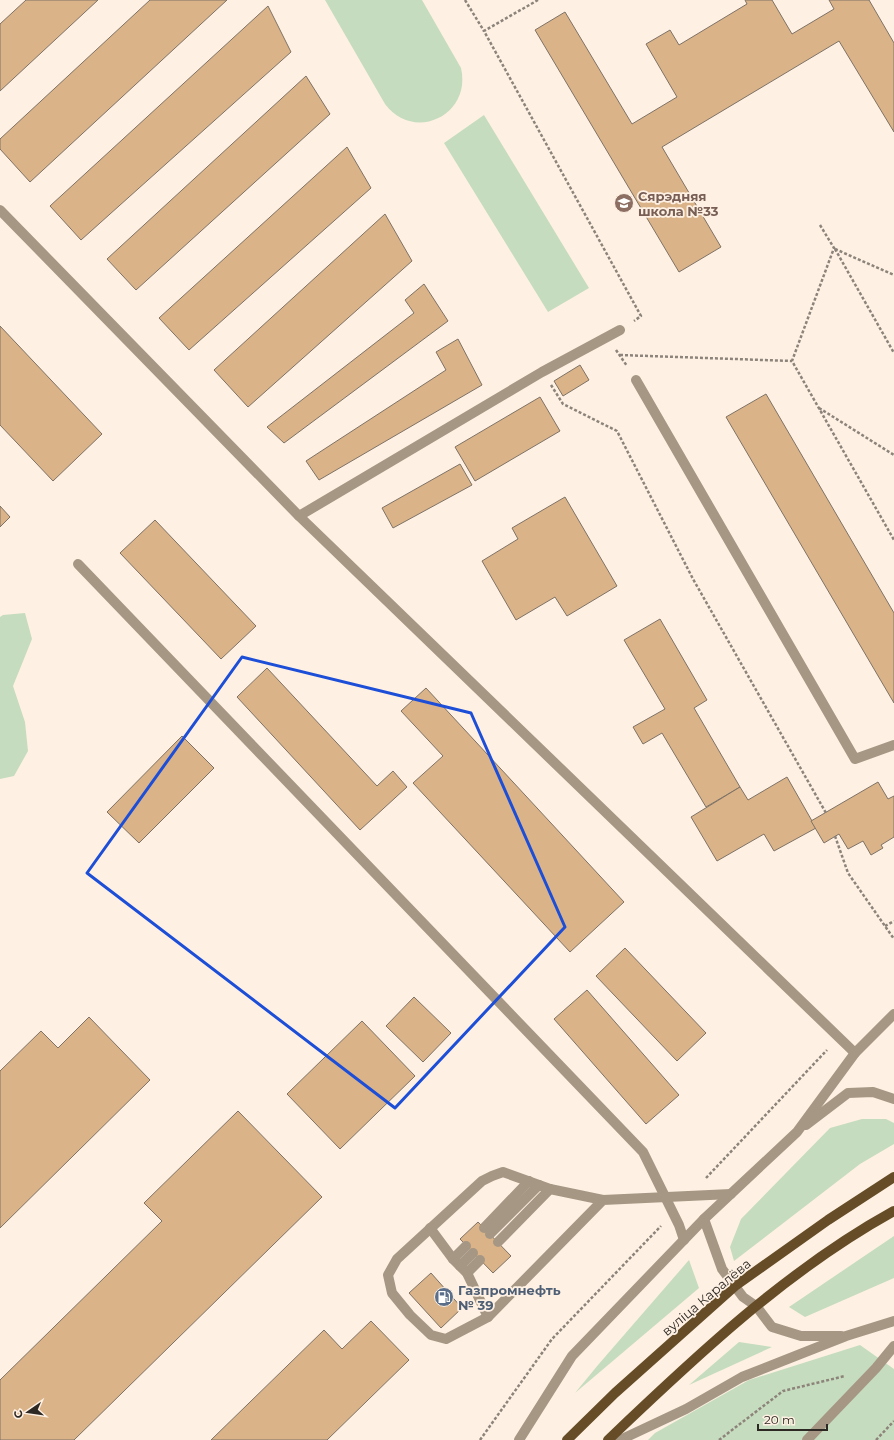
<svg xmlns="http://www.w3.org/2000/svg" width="894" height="1440" font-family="Montserrat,sans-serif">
<rect width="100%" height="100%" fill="#fef1e3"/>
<g fill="#c6dcbe">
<path d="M325 0H422L461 68C472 115 414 143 385 104Z"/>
<polygon points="484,115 589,288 548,312 444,143"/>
<polygon points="25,613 32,639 13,686 25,722 28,751 14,776 0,779 0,617 3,615"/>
<polygon points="862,1119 886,1119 894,1123 894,1144 860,1164 734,1261 730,1247 741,1219 830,1128"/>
<polygon points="894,1236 894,1278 805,1317 789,1307"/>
<polygon points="689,1260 699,1288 575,1393 598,1365"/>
<polygon points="739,1342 772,1347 689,1385"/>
<polygon points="860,1345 894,1369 894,1440 648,1440 655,1433 749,1380"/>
</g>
<g fill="#dbb388" stroke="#7e7266">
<polygon points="26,0 98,0 0,91 0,24"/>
<polygon points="150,0 227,0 30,182 0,149 0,139"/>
<polygon points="745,0 772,0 792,34 834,9 829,0 869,0 894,43 894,132 839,41 662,147 721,247 679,272 535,30 565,12 632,124 677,97 646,44 670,30 679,45 747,4"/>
<polygon points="268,6 291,52 81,240 50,206"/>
<polygon points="306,76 330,114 136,290 107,259"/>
<polygon points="347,147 371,188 189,350 159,318"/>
<polygon points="385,214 412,261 248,407 214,370"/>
<polygon points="424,284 448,321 284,443 267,427 414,313 405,300"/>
<polygon points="0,326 102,434 53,481 0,425"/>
<polygon points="458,339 482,385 319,480 306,461 446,370 436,352"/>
<polygon points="580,365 589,380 563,396 554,381"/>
<polygon points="766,394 894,613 894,703 726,417"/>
<polygon points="540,397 560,431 475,481 455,447"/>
<polygon points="460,464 472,485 393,528 382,508"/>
<polygon points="565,497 617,586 567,616 555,597 516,620 482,561 518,539 512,528"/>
<polygon points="0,506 10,517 0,527"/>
<polygon points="155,520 256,626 221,659 120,553"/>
<polygon points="660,619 707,700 694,708 740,787 706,807 662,733 643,744 633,727 665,709 624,640"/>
<polygon points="267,668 377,786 393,771 407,787 360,830 237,697"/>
<polygon points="426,688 624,902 570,952 413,783 443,756 401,711"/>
<polygon points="182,736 214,768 139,843 107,812"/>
<polygon points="787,777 816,828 774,851 764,834 717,861 691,817 740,787 748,800"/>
<polygon points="878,782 888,799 894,796 894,837 881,845 883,848 871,855 863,841 848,849 839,834 824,843 811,821"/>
<polygon points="625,948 706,1033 677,1061 596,976"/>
<polygon points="587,990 679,1095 646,1124 554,1019"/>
<polygon points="414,997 451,1033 423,1062 386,1026"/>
<polygon points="89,1017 150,1080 0,1228 0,1071 41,1031 58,1048"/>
<polygon points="362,1021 415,1076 340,1149 287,1094"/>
<polygon points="238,1111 322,1197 74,1440 0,1440 0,1380 162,1221 144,1203"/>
<polygon points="478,1222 511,1256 493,1273 460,1239"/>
<polygon points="431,1273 462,1308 441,1328 409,1293"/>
<polygon points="371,1321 409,1360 327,1440 211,1440 324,1330 342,1349"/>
</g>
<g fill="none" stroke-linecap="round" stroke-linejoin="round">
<g stroke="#8c837a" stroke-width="2.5" stroke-dasharray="3 2" stroke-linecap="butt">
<polyline points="465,0 484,31"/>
<polyline points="538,0 484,31 641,316 634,321"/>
<polyline points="820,225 834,248 792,361 894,540"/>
<polyline points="835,249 894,353"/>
<polyline points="835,249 894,275"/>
<polyline points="616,350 627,366"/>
<polyline points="620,355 792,361"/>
<polyline points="551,385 563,404 617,431 693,579 826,813"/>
<polyline points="819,408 894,455"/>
<polyline points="835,836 848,873 894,939"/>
<polyline points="885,926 894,921"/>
<polyline points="706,1178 827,1050"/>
<polyline points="480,1440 552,1339 661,1226"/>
<polyline points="719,1440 783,1391 845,1376"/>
<polyline points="876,1440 894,1421"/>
</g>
<g stroke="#a69784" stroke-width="10">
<polyline points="636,380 855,759 894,745"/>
<polyline points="299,516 542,372 620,330"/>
<polyline points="78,564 643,1152 679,1225 684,1240"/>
<polyline points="603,1200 488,1317 446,1339 431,1335 410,1315 392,1293 388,1275 397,1259 482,1181 492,1176 503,1172 550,1189 603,1200 731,1194"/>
<polyline points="430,1228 453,1259 467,1273 488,1317"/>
<polyline points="484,1228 529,1181"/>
<polyline points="490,1234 539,1185"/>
<polyline points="498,1242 550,1189"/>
<polyline points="453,1259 466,1246"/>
<polyline points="460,1266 473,1253"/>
<polyline points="467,1273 480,1260"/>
<polyline points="807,1440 876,1368 894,1346"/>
</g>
<g stroke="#a69784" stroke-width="10">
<polyline points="0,210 299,516 855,1053"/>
<polyline points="806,1125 848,1093 873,1092 894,1099"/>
<polyline points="704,1219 722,1269 743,1297 756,1306 772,1327 801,1336 841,1336"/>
<polyline points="519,1440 572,1356 704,1219 797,1132 855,1053 894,1014"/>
<polyline points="620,1440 686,1409 742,1377 846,1336 894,1321"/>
</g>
<g stroke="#664d28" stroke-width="10">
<polyline points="567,1440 615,1393 735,1286 828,1220 894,1177"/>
<path d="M608 1440C696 1356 787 1270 894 1211"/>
</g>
</g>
<path fill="none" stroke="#1d4ed8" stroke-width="3" stroke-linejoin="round" d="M242 657 471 713 565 927 395 1108 87 873Z"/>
<defs>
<symbol id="school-disc" viewBox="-11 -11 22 22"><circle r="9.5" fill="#8d6e63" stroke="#fef1e3"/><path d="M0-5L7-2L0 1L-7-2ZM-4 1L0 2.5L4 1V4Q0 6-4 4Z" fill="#fff"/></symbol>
<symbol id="fuel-disc" viewBox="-11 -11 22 22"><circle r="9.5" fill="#5c6f8a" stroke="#fef1e3"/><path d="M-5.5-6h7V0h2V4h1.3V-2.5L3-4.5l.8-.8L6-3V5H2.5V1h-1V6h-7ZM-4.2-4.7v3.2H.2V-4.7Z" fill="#fff"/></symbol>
</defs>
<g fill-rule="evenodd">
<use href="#school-disc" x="613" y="192" width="22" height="22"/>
<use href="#fuel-disc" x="433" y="1286" width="22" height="22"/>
</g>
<g text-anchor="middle" stroke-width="3.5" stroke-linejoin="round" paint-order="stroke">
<g font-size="13" font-weight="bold" fill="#785e54" stroke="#fef1e3" text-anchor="start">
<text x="638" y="201">Сярэдняя<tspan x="638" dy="15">школа №33</tspan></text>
</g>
<g font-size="13" font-weight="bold" fill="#4e5e75" stroke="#fef1e3" text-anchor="start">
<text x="458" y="1295">Газпромнефть<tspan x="458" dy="15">№ 39</tspan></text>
</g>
<g font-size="13" fill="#2d2823" stroke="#fef1e3">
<text transform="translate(706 1297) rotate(-40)" y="5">вуліца Каралёва</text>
</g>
</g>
<g transform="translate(28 1412) rotate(257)" stroke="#fef1e3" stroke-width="3" paint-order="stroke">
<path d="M0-3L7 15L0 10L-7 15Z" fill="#2d2823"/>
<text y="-6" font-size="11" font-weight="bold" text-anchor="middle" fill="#2d2823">С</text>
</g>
<path d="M758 1424v6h69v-6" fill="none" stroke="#2d2823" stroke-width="2"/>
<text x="764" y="1424" font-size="12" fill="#2d2823" stroke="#fef1e3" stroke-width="3" paint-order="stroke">20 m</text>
</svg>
